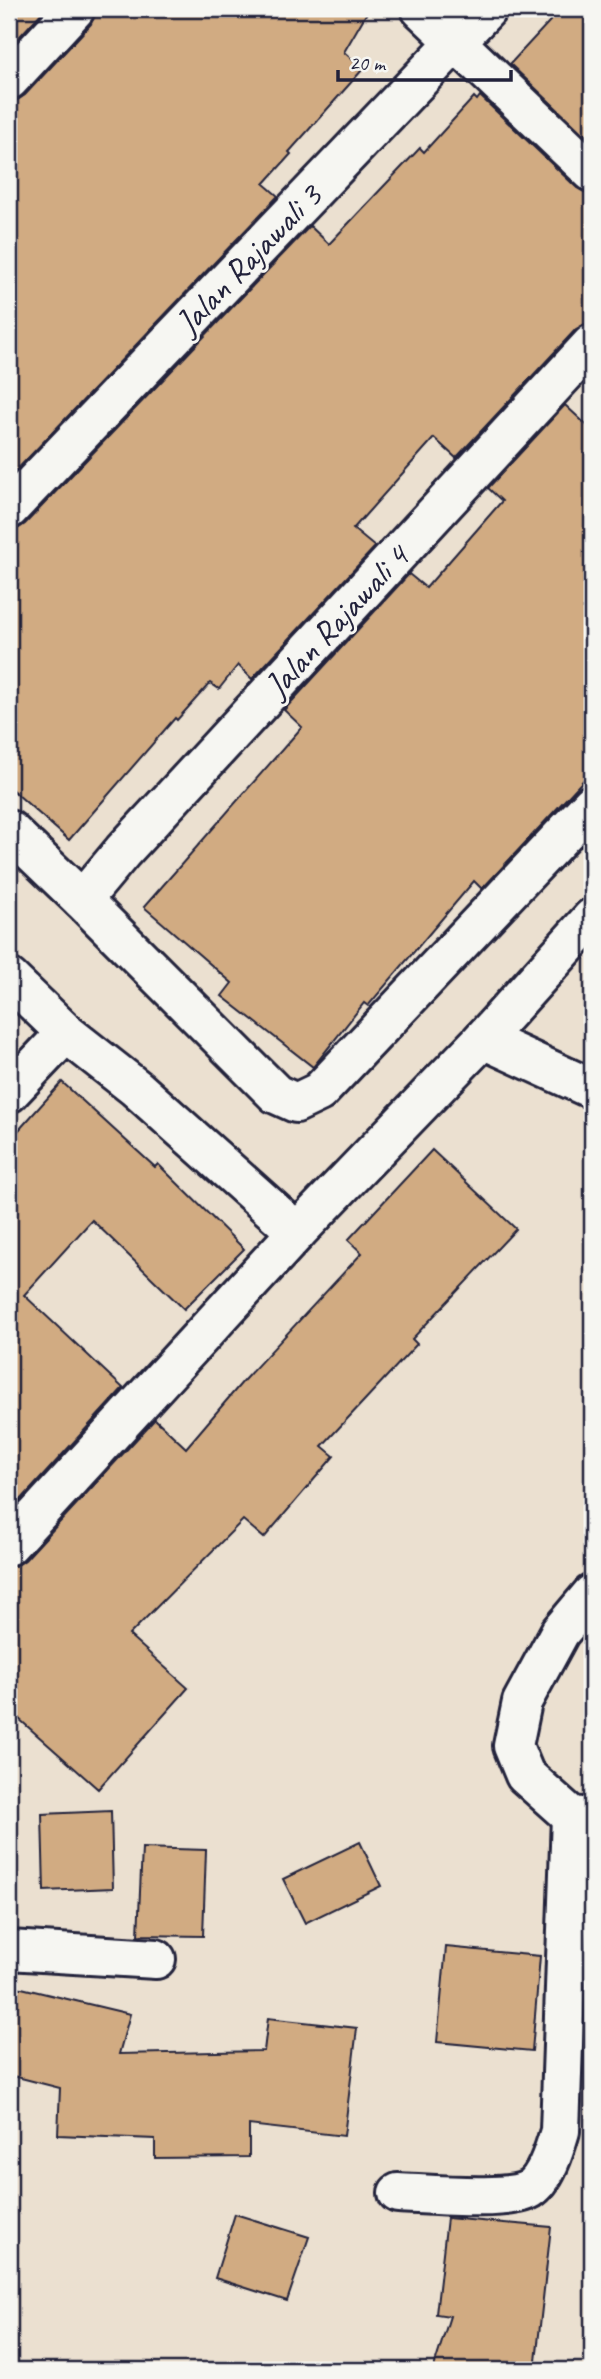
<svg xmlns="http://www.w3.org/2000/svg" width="601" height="2379" font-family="Caveat,sans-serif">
<rect width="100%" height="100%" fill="#ebe0d0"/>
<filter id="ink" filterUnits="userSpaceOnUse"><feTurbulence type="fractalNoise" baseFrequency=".0143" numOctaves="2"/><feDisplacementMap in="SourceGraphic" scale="14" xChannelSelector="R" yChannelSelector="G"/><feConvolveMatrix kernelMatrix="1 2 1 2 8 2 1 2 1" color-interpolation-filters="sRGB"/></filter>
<g filter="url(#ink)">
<g fill="#d1ab82" stroke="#22223b" stroke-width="2">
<polygon points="9,9 45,9 9,48"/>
<polygon points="96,9 369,9 344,52 363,69 289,152 291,154 264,184 278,196 9,478 9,101 16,101 25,95 91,24"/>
<polygon points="561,9 592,9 592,142 510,64"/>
<polygon points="480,96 577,188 586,193 592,193 592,321 576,329 456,458 434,438 353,529 375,547 252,679 238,665 219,689 210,683 177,720 175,718 69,840 9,787 9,530 16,530 25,524 310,226 329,244 420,148 424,152 474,97 477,100"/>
<polygon points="565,405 592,430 592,771 482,889 474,881 368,1006 364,1003 313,1067 222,996 232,983 144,907 302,727 284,710 409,574 426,588 502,501 488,488"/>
<polygon points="62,1082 155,1167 158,1164 244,1249 184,1309 92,1220 24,1295 123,1388 9,1513 9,1141"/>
<polygon points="432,1150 516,1229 412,1339 417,1344 322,1446 334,1456 264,1538 243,1520 129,1635 188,1688 98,1789 9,1710 9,1566 16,1566 25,1560 155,1419 186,1448 244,1380 362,1253 348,1240"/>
<polygon points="111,1811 113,1888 44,1891 42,1814"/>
<polygon points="360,1842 381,1886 305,1923 283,1879"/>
<polygon points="142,1848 206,1850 203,1936 138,1935"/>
<polygon points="446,1947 540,1956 532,2051 437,2042"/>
<polygon points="9,1985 130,2014 119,2054 264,2051 268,2018 357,2028 344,2136 249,2125 249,2157 155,2158 155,2139 58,2135 60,2088 9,2075"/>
<polygon points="235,2214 309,2237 287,2301 215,2278"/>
<polygon points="447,2218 551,2227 535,2370 433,2370 450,2316 436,2314"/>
</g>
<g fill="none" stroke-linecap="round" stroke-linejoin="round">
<defs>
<g id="street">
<polyline points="421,9 592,172"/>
<polyline points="9,80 75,9"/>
<polyline points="9,509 487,9"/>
<polyline points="9,830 82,900 276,1094 296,1103 319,1092 592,804"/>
<polyline points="82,900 123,851 592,344"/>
<polyline points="9,978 66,1033 136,1088 297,1232"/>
<polyline points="483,1039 592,1089"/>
<polyline points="9,1093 66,1033"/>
<polyline points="9,1545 297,1232 483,1039 592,918"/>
<polyline points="592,1594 560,1632 522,1702 513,1746 525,1775 571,1816 592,1818"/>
<polyline points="9,1950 156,1959"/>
<path d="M398 2193C426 2194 508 2202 530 2189 546 2179 555 2148 560 2131L571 1816"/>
</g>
</defs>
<use href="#street" stroke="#22223b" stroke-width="44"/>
<use href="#street" stroke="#f6f6f2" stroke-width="38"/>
</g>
</g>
<g text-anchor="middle" stroke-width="6" stroke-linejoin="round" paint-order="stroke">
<g font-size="35" fill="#22223b" stroke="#f6f6f2">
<text transform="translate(248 259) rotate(-46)" y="12">Jalan Rajawali 3</text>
<text transform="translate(336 621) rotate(-47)" y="12">Jalan Rajawali 4</text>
</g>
</g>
<rect width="601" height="2379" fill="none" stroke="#f6f6f2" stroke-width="35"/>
<rect x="18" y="18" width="566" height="2344" fill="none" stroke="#22223b" stroke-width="2.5" filter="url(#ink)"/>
<path d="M338 70v10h173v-10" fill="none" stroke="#22223b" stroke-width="3.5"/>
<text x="349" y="70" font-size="21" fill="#22223b" stroke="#f6f6f2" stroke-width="5" paint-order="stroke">20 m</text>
</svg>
